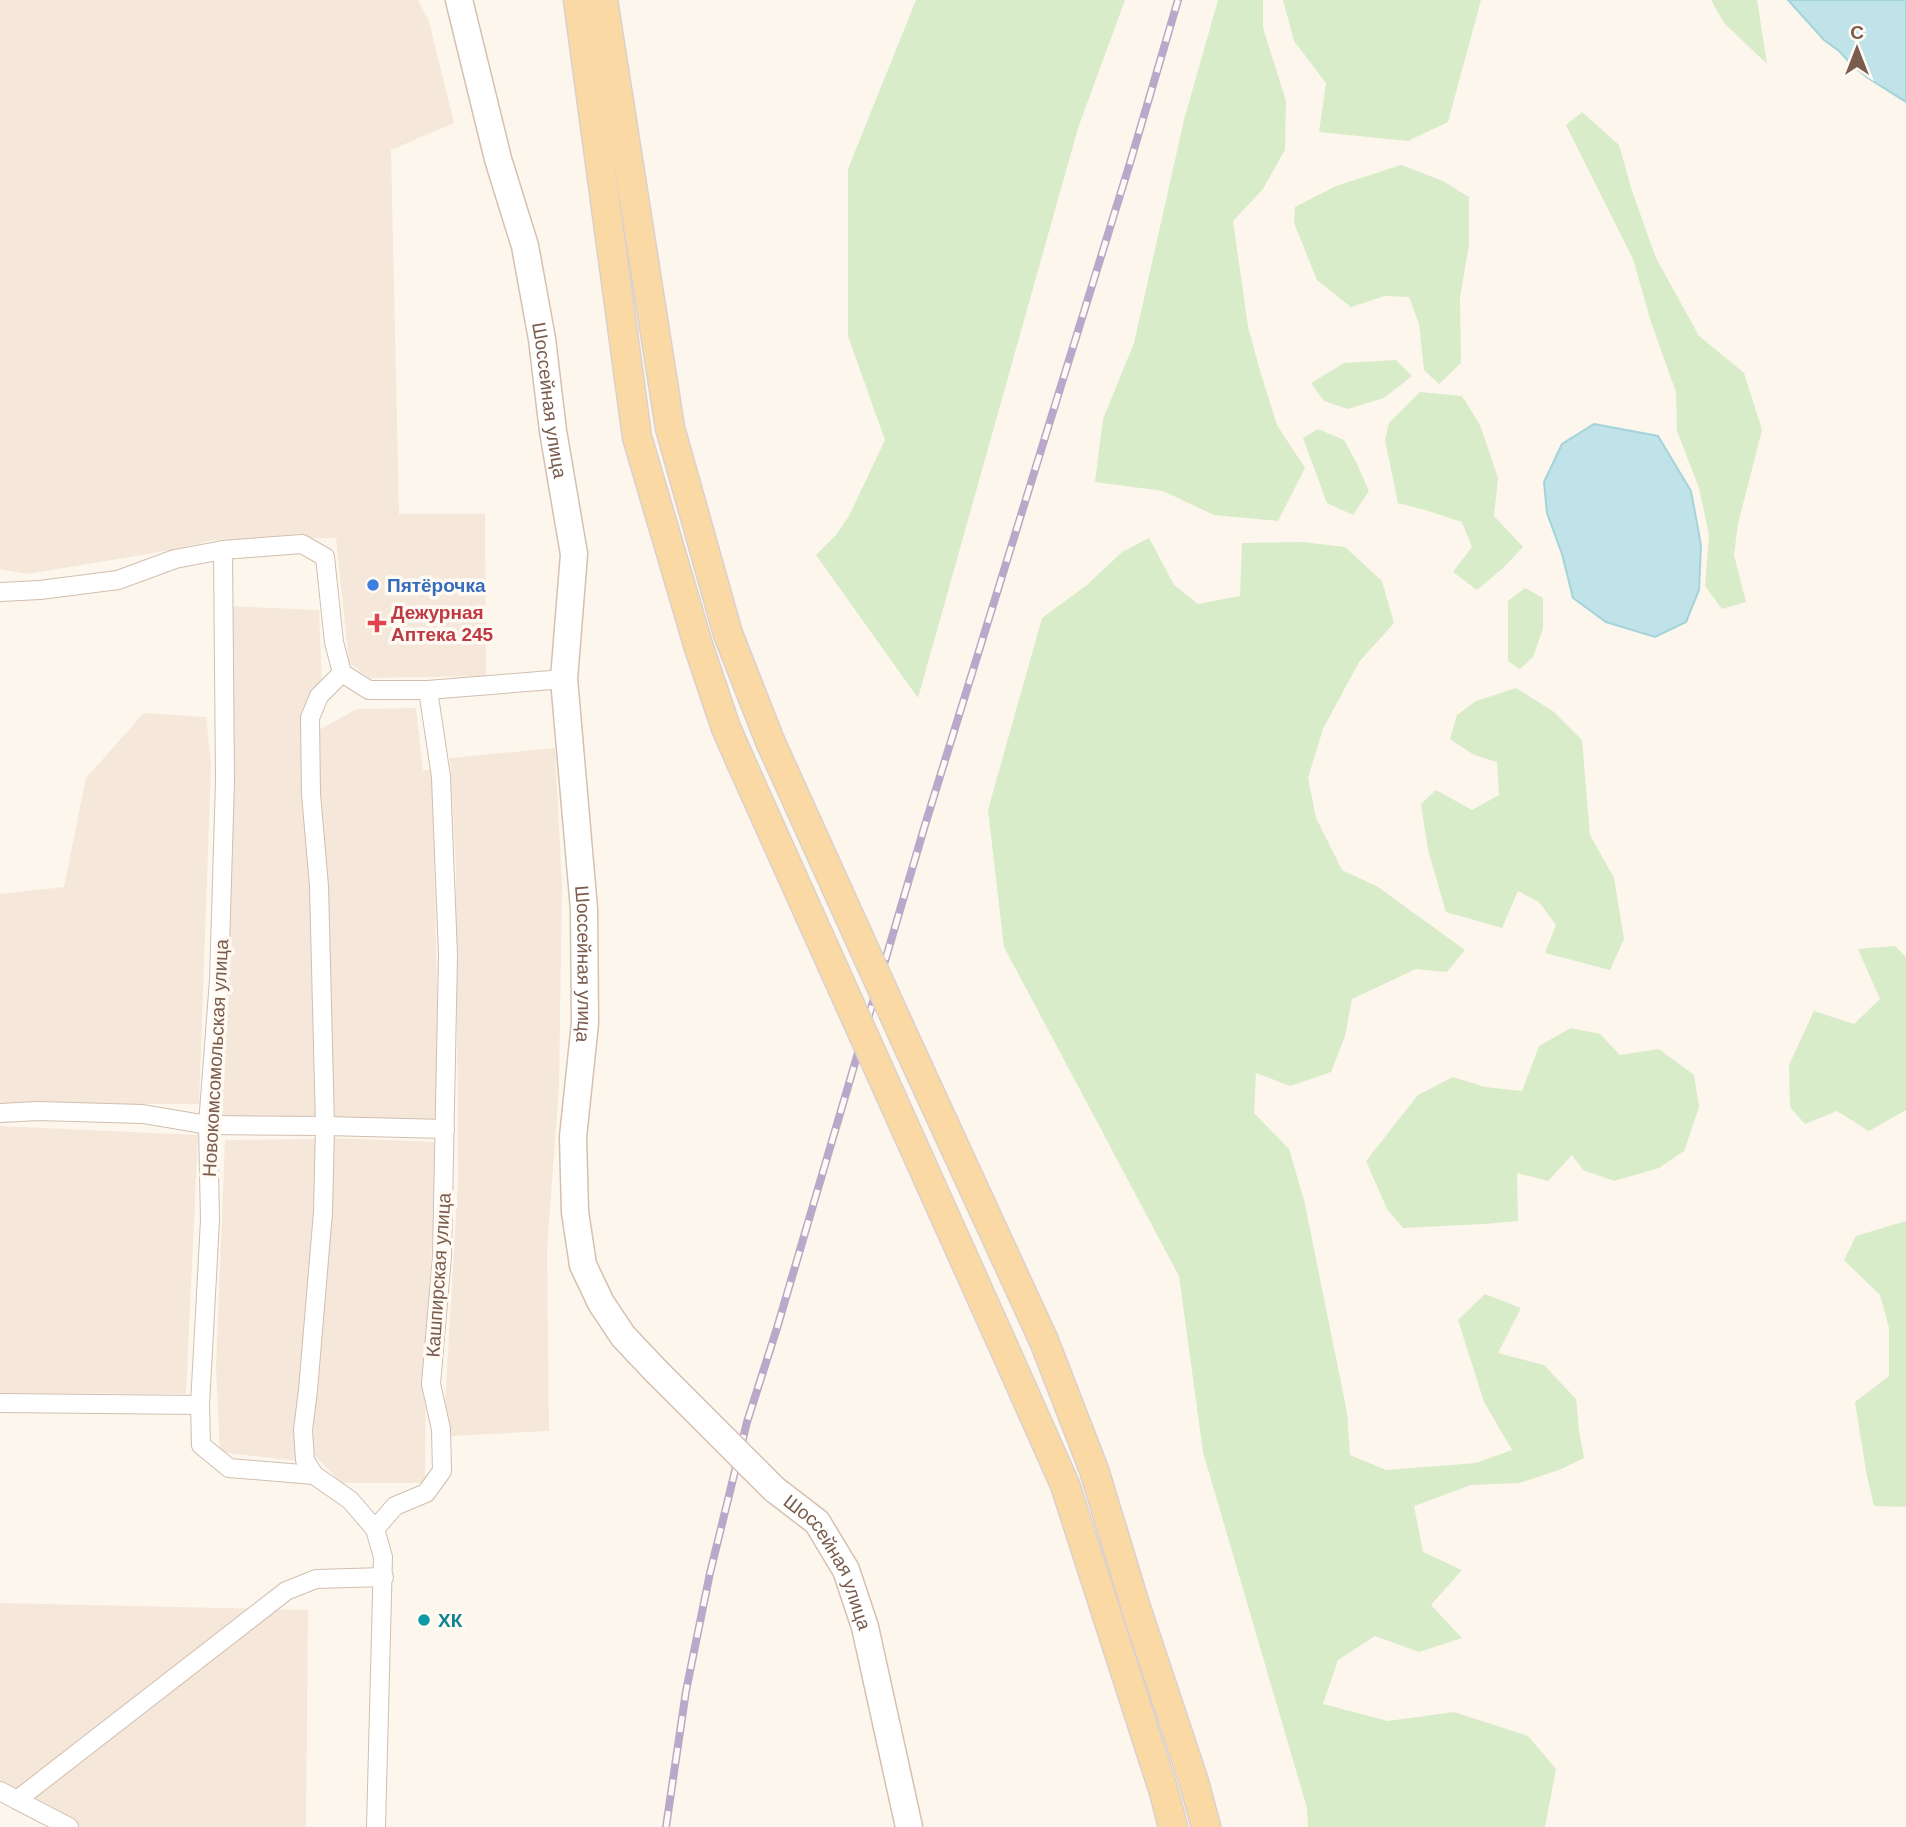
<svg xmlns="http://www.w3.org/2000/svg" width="1906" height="1827" font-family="Helvetica,sans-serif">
<rect width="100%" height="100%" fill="#fdf6ec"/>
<g fill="#f5e8da">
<polygon points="0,0 418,0 429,21 454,123 391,150 399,514 485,514 486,676 370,678 349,663 336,538 214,540 166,551 27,574 0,569"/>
<polygon points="228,606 319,610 322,684 303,720 313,878 319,1121 218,1117 228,942"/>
<polygon points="416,708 423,770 432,770 440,1122 335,1119 315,732 357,709"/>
<polygon points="144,713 206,717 211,764 199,1104 0,1104 0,894 64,887 86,778"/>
<polygon points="555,748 562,885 559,1087 547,1249 549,1431 452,1436 445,1404 458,1181 456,866 450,758"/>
<polygon points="0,1126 198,1135 186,1394 0,1393"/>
<polygon points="332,1138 439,1142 426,1338 425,1483 341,1483 312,1452"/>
<polygon points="319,1139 298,1461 220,1452 216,1367 225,1140"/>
<polygon points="0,1603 308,1610 306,1827 50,1827 0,1802"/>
</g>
<g fill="#d8ecc9">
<polygon points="916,0 1125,0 1078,128 918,698 816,555 836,535 849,516 885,440 848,336 848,169"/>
<polygon points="1218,0 1263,0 1263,28 1286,101 1285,150 1263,189 1233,221 1248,327 1261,374 1277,425 1305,468 1278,521 1214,515 1163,491 1095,482 1103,419 1134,343 1184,120"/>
<polygon points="1283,0 1481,0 1448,122 1408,141 1319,132 1326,83 1294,41"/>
<polygon points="1711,0 1757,0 1767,64 1724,23"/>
<polygon points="1582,112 1619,145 1632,191 1656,258 1699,336 1744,373 1762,430 1738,524 1734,555 1746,602 1722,609 1705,586 1709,535 1699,488 1677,431 1676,392 1651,322 1633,259 1566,125"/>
<polygon points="1401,165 1443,181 1469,197 1469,244 1460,298 1461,363 1439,384 1424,370 1419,324 1409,297 1385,296 1351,307 1317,280 1294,223 1295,207 1336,186"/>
<polygon points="1396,360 1412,376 1384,398 1348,409 1324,401 1311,383 1344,363"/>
<polygon points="1420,392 1462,396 1480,425 1498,478 1494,516 1523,547 1503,568 1477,590 1453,572 1472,547 1462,522 1425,510 1398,503 1385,440 1389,423"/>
<polygon points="1318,429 1344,440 1356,462 1369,491 1353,515 1327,503 1303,438"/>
<polygon points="1149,538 1174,585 1198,604 1240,596 1242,543 1302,542 1345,547 1382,581 1394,623 1359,662 1323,729 1308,778 1316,818 1342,870 1378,887 1465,950 1447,972 1416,969 1352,999 1345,1036 1331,1072 1290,1086 1256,1073 1254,1113 1289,1149 1304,1200 1347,1412 1350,1455 1386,1470 1476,1463 1512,1450 1484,1402 1458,1320 1485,1294 1521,1308 1498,1353 1544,1365 1576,1399 1579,1430 1584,1458 1559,1470 1519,1483 1471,1485 1414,1506 1423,1552 1462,1570 1431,1605 1462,1638 1419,1652 1375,1636 1338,1660 1323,1704 1388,1721 1454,1712 1528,1736 1556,1769 1545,1827 1308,1827 1307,1808 1203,1452 1179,1276 1004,947 988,810 1042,618 1087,585 1122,552"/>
<polygon points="1525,588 1543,598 1543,629 1533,657 1520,669 1508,661 1508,601"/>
<polygon points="1516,688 1554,712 1582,740 1590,835 1614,878 1624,939 1610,970 1545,953 1556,925 1539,902 1518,891 1502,928 1446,912 1428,850 1421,804 1436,790 1472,810 1499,795 1497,762 1474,755 1450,739 1457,715 1476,701"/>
<polygon points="1895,946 1906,957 1906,1110 1869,1131 1837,1111 1805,1124 1790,1107 1789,1065 1814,1011 1854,1024 1880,999 1858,949"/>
<polygon points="1571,1028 1600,1034 1620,1055 1659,1049 1694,1075 1699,1107 1684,1151 1659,1168 1614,1181 1583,1170 1572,1155 1548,1181 1517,1173 1518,1221 1485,1224 1403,1228 1387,1209 1366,1161 1418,1095 1453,1077 1485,1087 1522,1091 1539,1046"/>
<polygon points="1906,1221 1906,1507 1874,1506 1866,1471 1855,1402 1889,1376 1889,1328 1880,1295 1844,1260 1856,1236"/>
</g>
<g fill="#bfe3e8" stroke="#a5d3da" stroke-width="2">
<polygon points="1788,0 1906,0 1906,102 1868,78 1853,66 1839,51 1824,40"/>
<polygon points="1594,424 1658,436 1691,491 1701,545 1699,590 1686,622 1655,637 1606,622 1573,598 1562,554 1547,513 1544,482 1562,444"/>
</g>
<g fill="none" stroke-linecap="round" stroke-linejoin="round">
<defs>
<g id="minor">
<polyline points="223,550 225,781 219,980 208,1125 210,1220 200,1405 201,1445 229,1468 314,1475"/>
<polyline points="0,592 40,590 118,580 175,559 223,550 302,544 325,557 334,642 342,673 369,690 428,690 564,679"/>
<polyline points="342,673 319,696 310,718 311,794 319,886 325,1126 323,1212 308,1390 303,1430 305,1460 314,1475 350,1500 375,1529 383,1557 376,1827"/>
<polyline points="0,1113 38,1111 143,1114 208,1125 325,1126 445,1129"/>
<polyline points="0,1403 200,1405"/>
<polyline points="375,1529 395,1506 426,1493 442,1471 441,1429 431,1384 442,1256 448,955 441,777 428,690"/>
<polyline points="0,1791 17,1800 286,1591 316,1579 384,1577"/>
<polyline points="17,1800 69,1827"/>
</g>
<g id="secondary">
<path id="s1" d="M459 0 498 159 525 246 542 339 553 431 574 554 564 679 584 909 585 1023 573 1137 575 1212 583 1265 601 1303 623 1336 656 1371"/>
<path id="s2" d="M774 1489 817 1522 846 1570 865 1627 909 1827"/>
</g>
<g id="primary">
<polyline points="578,0 637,437 699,648 726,728 740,760"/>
<polyline points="603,0 670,428 728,634 770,741"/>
<polyline points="1044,1341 1094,1470 1137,1611 1194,1782 1206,1827"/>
<polyline points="1005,1350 1065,1485 1164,1792 1173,1827"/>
</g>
</defs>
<use href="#minor" stroke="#d1beb0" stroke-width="20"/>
<use href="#secondary" stroke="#d6c0b0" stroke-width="29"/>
<use href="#primary" stroke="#dad1cd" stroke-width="31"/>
<use href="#minor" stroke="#fff" stroke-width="18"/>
<use href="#secondary" stroke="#fff" stroke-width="26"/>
<use href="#primary" stroke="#fbd9a5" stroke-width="28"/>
<defs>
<polyline id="rail" points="666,1827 686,1691 710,1573 747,1422 777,1328 925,825 1130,163 1178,0"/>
</defs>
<use href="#rail" stroke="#b9a8c9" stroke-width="8"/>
<use href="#rail" stroke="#fffaf3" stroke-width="5" stroke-dasharray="16" stroke-linecap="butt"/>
<defs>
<polyline id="secondary-bridge" points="656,1371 774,1489"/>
<g id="primary-bridge">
<polyline points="770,741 905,1039 1044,1341"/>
<polyline points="740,760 1005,1350"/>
</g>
</defs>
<use href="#secondary-bridge" stroke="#d6c0b0" stroke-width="29" stroke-linecap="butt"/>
<use href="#primary-bridge" stroke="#dad1cd" stroke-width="31" stroke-linecap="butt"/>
<use href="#secondary-bridge" stroke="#fff" stroke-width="26"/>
<use href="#primary-bridge" stroke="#fbd9a5" stroke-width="28"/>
</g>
<circle fill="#3f7fe0" stroke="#fffaf3" stroke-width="2.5" cx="373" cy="585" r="7"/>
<path fill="#e0444e" stroke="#fffaf3" stroke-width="2.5" d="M373.5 612.5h7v7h7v7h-7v7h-7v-7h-7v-7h7z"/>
<circle fill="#0f9aa8" stroke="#fffaf3" stroke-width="2.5" cx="424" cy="1620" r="7"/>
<g text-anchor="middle" stroke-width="7" stroke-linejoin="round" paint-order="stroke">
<g font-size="19" fill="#7a5c4d" stroke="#fffaf3">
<text dy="7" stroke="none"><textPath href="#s1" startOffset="411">Шоссейная улица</textPath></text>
<text dy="7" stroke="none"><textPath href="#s1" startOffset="978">Шоссейная улица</textPath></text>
<text transform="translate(215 1058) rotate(-87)" y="7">Новокомсомольская улица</text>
<text transform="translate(438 1275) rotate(-86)" y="7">Кашпирская улица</text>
<text dy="7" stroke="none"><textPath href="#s2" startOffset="94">Шоссейная улица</textPath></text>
</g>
<g font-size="19" font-weight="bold" fill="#366cbe" stroke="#fffaf3" text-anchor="start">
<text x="387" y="592">Пятёрочка</text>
</g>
<g font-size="19" font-weight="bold" fill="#be3a42" stroke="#fffaf3" text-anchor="start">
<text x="391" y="619">Дежурная<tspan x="391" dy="22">Аптека 245</tspan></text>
</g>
<g font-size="19" font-weight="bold" fill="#0d838f" stroke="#fffaf3" text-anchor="start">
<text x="438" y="1627">ХК</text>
</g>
</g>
<g transform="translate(1857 49)" stroke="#fffaf3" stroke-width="5" paint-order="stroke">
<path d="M0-5L12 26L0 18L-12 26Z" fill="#7a5c4d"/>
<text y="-10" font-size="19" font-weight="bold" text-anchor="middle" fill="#7a5c4d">С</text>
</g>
</svg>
